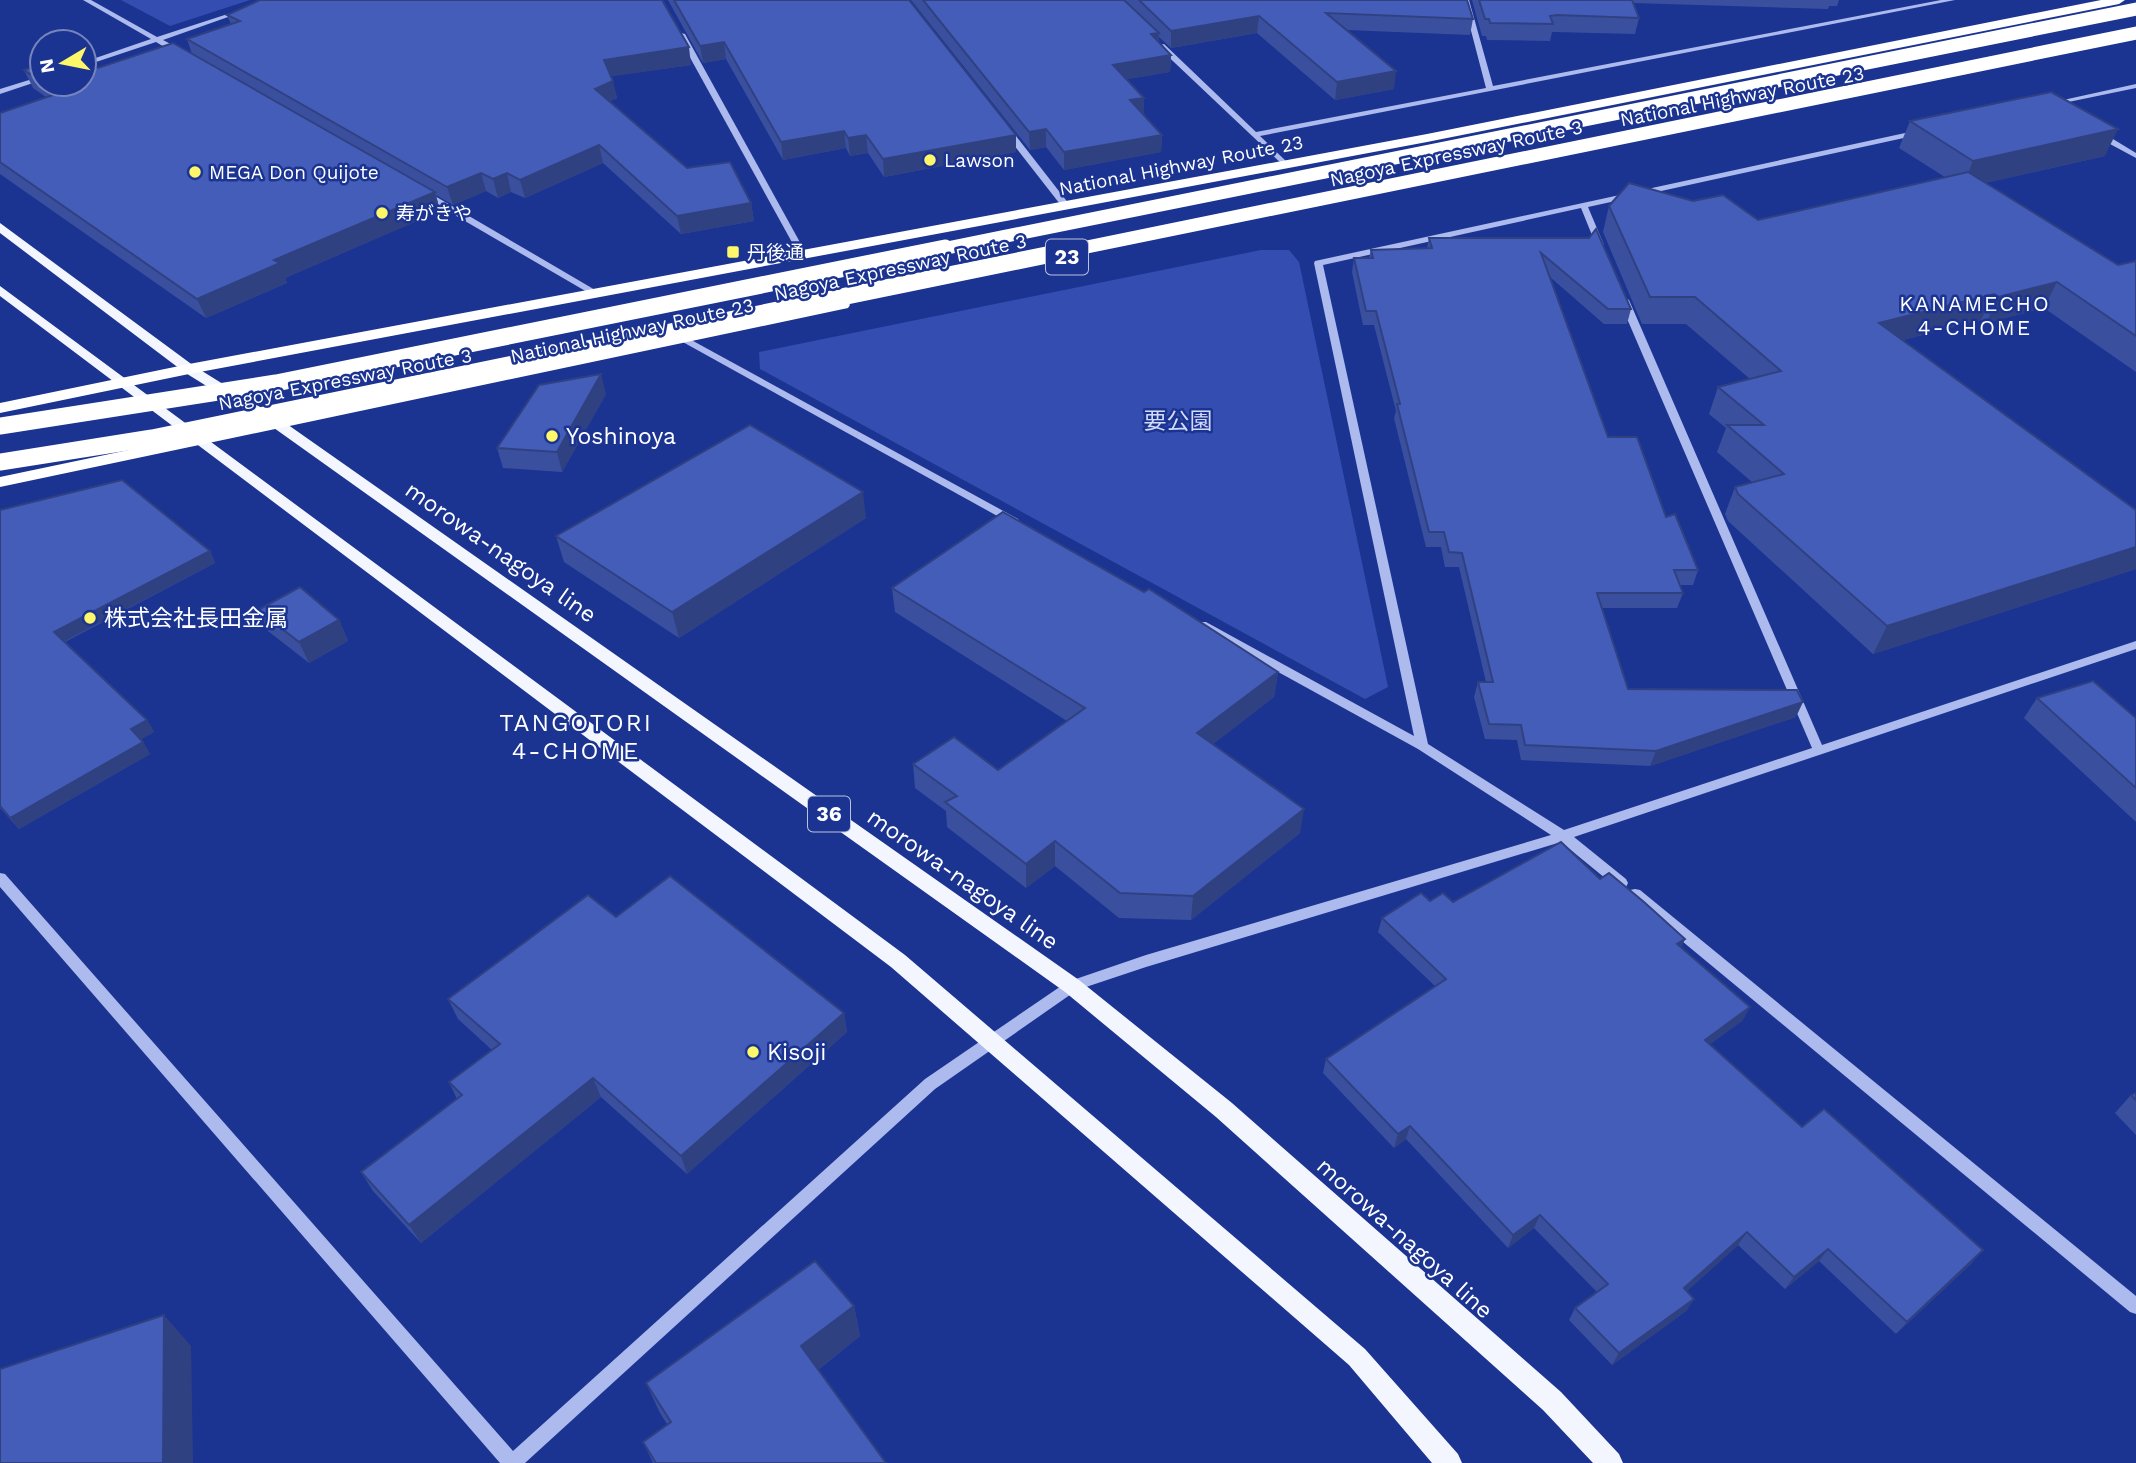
<svg xmlns="http://www.w3.org/2000/svg" width="2136" height="1463" font-family="'Work Sans','Noto Sans JP',sans-serif">
<rect width="100%" height="100%" fill="#1c3491"/>
<g fill="#334eb0">
<polygon points="121,0 250,0 170,26"/>
<polygon points="1261,250 1289,250 1299,262 1388,687 1365,699 760,369 759,352"/>
</g>
<g fill="none" stroke-linecap="round" stroke-linejoin="round">
<g fill="#acbaee" fill-rule="evenodd">
<polygon points="83,0 91,0 157,37 240,10 245,11 163,40 182,50 182,54 176,54 156,42 84,66 84,62 151,39"/>
<polygon points="1463,0 1469,0 1493,86 1941,0 1955,0 1260,136 1288,163 1289,165 1285,167 1157,46 1164,44 1256,132 1486,88"/>
<polygon points="678,32 685,34 807,255 806,257 799,255 677,34"/>
<polygon points="42,76 42,80 0,94 0,89"/>
<polygon points="2136,84 2136,88 2049,106 2045,104"/>
<polygon points="1003,127 1009,127 1069,204 1069,208 1063,208 1003,131"/>
<polygon points="1919,130 1923,132 1922,134 1588,207 1604,245 1600,248 1596,245 1581,208 1323,265 1428,744 1564,830 1812,748 1619,300 1624,297 1629,300 1822,745 2136,641 2136,649 1574,837 1626,879 1628,883 1626,887 1621,888 1616,887 1561,842 1146,967 1077,990 935,1089 525,1463 500,1463 0,887 0,873 5,874 513,1451 925,1079 1067,982 1146,955 1551,835 1418,749 1198,628 1196,625 1198,622 1206,622 1414,736 1314,263 1315,261"/>
<polygon points="2097,133 2103,133 2136,153 2136,158 2097,137"/>
<polygon points="422,192 428,192 602,294 600,296 594,296 422,196"/>
<polygon points="684,336 1018,519 1019,521 1018,523 1010,523 681,341 679,339"/>
<polygon points="1635,889 1640,890 2136,1296 2136,1314 2130,1312 1630,898 1628,894 1630,890"/>
</g>
<g fill="#f3f5ff" fill-rule="evenodd">
<polygon points="0,223 194,366 284,422 1079,980 1232,1103 1561,1392 1619,1454 1623,1463 1593,1463 1543,1410 1216,1117 1065,992 274,428 184,372 0,233"/>
<polygon points="0,286 905,955 1365,1349 1458,1454 1462,1463 1432,1463 1349,1365 891,967 0,296"/>
</g>
<g fill="#fff" fill-rule="evenodd">
<polygon points="2101,0 2125,0 2119,4 1427,142 189,374 0,413 0,403 189,364 1427,134"/>
<polygon points="842,300 848,302 850,305 848,308 0,487 0,477"/>
</g>
<g stroke="#fff" stroke-width="13">
<polyline points="937,250 2136,9"/>
<polyline points="1072,250 2136,33"/>
</g>
<g stroke="#fff" stroke-width="17">
<polyline points="0,426 276,383 945,248"/>
<polyline points="0,462 152,438 1081,248"/>
</g>
</g>
<g fill="#3a509f">
<polygon points="257,0 662,0 691,65 611,76 617,98 610,101 687,168 751,203 754,221 681,234 603,163 525,198 511,192 498,198 486,191 453,205 436,195 440,211 285,278 287,283 206,318 0,174 0,113 46,97 33,88 24,70 42,64 42,84 84,84 98,68 192,54 187,39 231,24 227,15 257,1"/>
<polygon points="668,0 909,0 1016,152 884,177 868,153 850,156 846,148 783,160 726,59 703,63"/>
<polygon points="911,0 1467,0 1473,19 1470,35 1347,30 1394,89 1335,100 1257,33 1171,48 1159,37 1159,42 1171,55 1170,72 1127,79 1144,98 1144,115 1162,135 1161,152 1064,170 1046,147 1030,150"/>
<polygon points="1472,0 1839,0 1837,6 1829,6 1828,9 1633,3 1639,18 1635,34 1554,32 1552,32 1550,41 1487,40 1486,36 1482,36"/>
<polygon points="1910,121 2105,156 1985,183 2118,265 2136,261 2136,372 2044,308 1986,323 1981,320 1903,340 2136,510 2136,569 1873,654 1728,521 1725,514 1735,487 1752,482 1717,452 1726,428 1709,414 1718,387 1750,379 1686,324 1642,324 1603,232 1609,206 1758,220 1945,177 1899,148"/>
<polygon points="1429,238 1589,238 1631,309 1627,324 1604,324 1550,277 1608,437 1666,517 1698,570 1693,585 1680,585 1683,593 1677,608 1602,608 1628,689 1796,717 1650,766 1521,760 1517,740 1485,739 1474,697 1478,682 1486,682 1459,567 1445,567 1441,547 1426,547 1394,418 1396,411 1374,325 1363,325 1352,272 1354,258 1369,258 1371,250 1427,248"/>
<polygon points="606,394 562,472 503,468 497,448"/>
<polygon points="0,510 210,551 215,563 65,642 147,720 154,732 141,739 150,754 19,829 0,808"/>
<polygon points="866,518 679,638 564,562 556,536"/>
<polygon points="892,588 1278,672 1274,697 1213,744 1300,833 1191,920 1119,918 1055,866 1026,888 947,827 946,811 915,788 913,764 998,770 1067,721 895,612"/>
<polygon points="258,610 339,620 348,641 309,663 268,631"/>
<polygon points="2037,698 2136,718 2136,822 2024,718"/>
<polygon points="1600,879 1750,1007 1742,1021 1710,1044 1802,1127 1972,1263 1896,1334 1819,1261 1785,1289 1738,1245 1687,1291 1694,1299 1686,1311 1612,1365 1569,1320 1575,1308 1597,1292 1534,1228 1508,1248 1406,1139 1394,1148 1323,1073 1326,1059 1435,986 1378,932 1382,918 1430,901 1453,902"/>
<polygon points="616,917 844,1013 847,1032 687,1174 601,1097 421,1243 373,1191 361,1172 457,1099 449,1082 492,1050 458,1019 448,999"/>
<polygon points="2136,1093 2136,1135 2115,1113 2131,1095"/>
<polygon points="854,1306 860,1336 818,1370 886,1463 653,1463 643,1442 667,1424 660,1413 646,1383"/>
</g>
<g fill="#304182">
<polygon points="1259,16 1257,33 1171,48 1171,31"/>
<polygon points="1159,33 1158,50 1151,34"/>
<polygon points="724,42 726,59 703,63 700,46"/>
<polygon points="689,47 691,65 608,77 604,60"/>
<polygon points="1171,55 1170,72 1112,82 1113,65"/>
<polygon points="1396,71 1394,89 1335,100 1337,82"/>
<polygon points="613,81 617,98 599,106 595,89"/>
<polygon points="1144,98 1144,115 1130,100"/>
<polygon points="1046,129 1046,147 1030,150 1029,132"/>
<polygon points="2118,129 2105,156 1962,188 1973,161"/>
<polygon points="844,131 846,148 783,160 781,142"/>
<polygon points="866,135 868,153 850,156 848,138"/>
<polygon points="1016,135 1016,152 884,177 883,159"/>
<polygon points="1162,135 1161,152 1064,170 1064,152"/>
<polygon points="599,145 603,163 525,198 520,180"/>
<polygon points="481,173 486,191 453,205 447,187"/>
<polygon points="507,173 511,192 498,198 493,179"/>
<polygon points="435,192 440,211 285,278 287,283 206,318 197,299 274,260"/>
<polygon points="751,203 754,221 681,234 677,216"/>
<polygon points="2057,282 2044,308 1986,323 1998,297"/>
<polygon points="1994,294 1981,320 1868,349 1879,323"/>
<polygon points="601,374 606,394 562,472 557,452"/>
<polygon points="863,492 866,518 679,638 672,612"/>
<polygon points="2136,547 2136,569 1873,654 1887,626"/>
<polygon points="210,551 215,563 61,643 54,632"/>
<polygon points="339,620 348,641 309,663 299,642"/>
<polygon points="1278,672 1274,697 1195,758 1197,733"/>
<polygon points="1803,702 1796,717 1650,766 1656,751"/>
<polygon points="147,720 154,732 138,741 131,729"/>
<polygon points="143,742 150,754 19,829 10,818"/>
<polygon points="1304,809 1300,833 1191,920 1193,896"/>
<polygon points="1055,841 1055,866 1026,888 1026,864"/>
<polygon points="1685,939 1679,953 1677,944"/>
<polygon points="1750,1007 1742,1021 1698,1053 1705,1040"/>
<polygon points="844,1013 847,1032 687,1174 681,1156"/>
<polygon points="593,1078 601,1097 421,1243 409,1225"/>
<polygon points="1410,1126 1406,1139 1394,1148 1398,1134"/>
<polygon points="1540,1215 1534,1228 1508,1248 1513,1235"/>
<polygon points="1747,1232 1738,1245 1677,1300 1684,1288"/>
<polygon points="1828,1249 1819,1261 1785,1289 1794,1277"/>
<polygon points="1983,1250 1972,1263 1896,1334 1907,1322"/>
<polygon points="1694,1299 1686,1311 1612,1365 1619,1353"/>
<polygon points="854,1306 860,1336 810,1376 801,1346"/>
<polygon points="164,1315 191,1346 193,1463 163,1463"/>
</g>
<g fill="#445db9" stroke="#304182" stroke-width="2">
<polygon points="260,0 662,0 689,47 604,60 613,81 595,89 687,168 730,162 751,203 677,216 599,145 520,180 507,173 493,179 481,173 447,187 187,39 240,21 227,15"/>
<polygon points="674,0 909,0 1016,135 883,159 866,135 848,138 844,131 781,142 724,42 700,46"/>
<polygon points="923,0 1124,0 1159,33 1151,34 1171,55 1113,65 1144,98 1130,100 1162,135 1064,152 1046,129 1029,132"/>
<polygon points="1139,0 1467,0 1473,19 1326,13 1396,71 1337,82 1259,16 1171,31"/>
<polygon points="1479,0 1632,0 1639,18 1557,15 1550,16 1553,24 1490,23 1489,19 1485,19"/>
<polygon points="173,43 435,192 274,260 280,263 197,299 0,162 0,113 59,93 45,84 84,84 84,60 98,68"/>
<polygon points="42,64 42,82 24,70"/>
<polygon points="2051,92 2118,129 1973,161 1910,121"/>
<polygon points="1968,172 2118,265 2136,261 2136,336 2057,282 1998,297 1994,294 1879,323 2136,510 2136,547 1887,626 1738,494 1735,487 1784,474 1727,425 1764,425 1718,387 1781,371 1695,297 1650,297 1609,206 1629,183 1693,201 1723,195 1758,220"/>
<polygon points="1596,229 1631,309 1608,309 1541,253 1608,437 1637,437 1666,517 1675,514 1698,570 1674,570 1683,593 1597,593 1628,689 1797,690 1803,702 1656,751 1525,745 1521,725 1489,724 1478,682 1493,682 1462,553 1449,552 1444,532 1429,532 1397,404 1400,404 1376,311 1366,311 1354,258 1373,258 1371,250 1432,248 1429,238 1589,238"/>
<polygon points="601,374 557,452 497,448 539,385"/>
<polygon points="750,425 863,492 672,612 556,536"/>
<polygon points="122,480 210,551 54,632 147,720 131,729 143,742 10,818 0,806 0,510"/>
<polygon points="1003,512 1144,592 1149,589 1278,672 1197,733 1304,809 1193,896 1120,893 1055,841 1026,864 945,802 957,796 913,764 954,737 998,770 1085,708 892,588"/>
<polygon points="300,587 339,620 299,642 258,610"/>
<polygon points="2093,681 2136,718 2136,788 2037,698"/>
<polygon points="1561,842 1600,879 1609,873 1644,902 1685,939 1677,944 1750,1007 1705,1040 1802,1127 1824,1109 1983,1250 1907,1322 1828,1249 1794,1277 1747,1232 1684,1288 1694,1299 1619,1353 1575,1308 1608,1284 1540,1215 1513,1235 1410,1126 1398,1134 1326,1059 1446,979 1382,918 1421,893 1430,901 1443,893 1453,902"/>
<polygon points="670,876 844,1013 681,1156 593,1078 409,1225 361,1172 462,1095 449,1082 500,1044 448,999 588,895 616,917"/>
<polygon points="2136,1093 2136,1100 2131,1095"/>
<polygon points="815,1261 854,1306 801,1346 886,1463 656,1463 643,1442 671,1422 646,1383"/>
<polygon points="164,1315 163,1463 0,1463 0,1369"/>
</g>
<g fill="#fff76a" stroke="#1c3491" stroke-width="2.5">
<circle cx="930" cy="160" r="7"/>
<circle cx="195" cy="172" r="7"/>
<circle cx="382" cy="213" r="7"/>
<rect x="726" y="245" width="14" height="14" rx="3.5"/>
<circle cx="552" cy="436" r="7"/>
<circle cx="90" cy="618" r="7"/>
<circle cx="753" cy="1052" r="7"/>
</g>
<g text-anchor="middle" stroke-width="5" stroke-linejoin="round" paint-order="stroke">
<g font-size="19" fill="#fff" stroke="#1c3491">
<text transform="translate(1742 96) rotate(-11)" y="7">National Highway Route 23</text>
<text transform="translate(1456 153) rotate(-12)" y="7">Nagoya Expressway Route 3</text>
<text transform="translate(1181 165) rotate(-11)" y="7">National Highway Route 23</text>
<text transform="translate(900 267) rotate(-12)" y="7">Nagoya Expressway Route 3</text>
<text transform="translate(632 330) rotate(-12)" y="7">National Highway Route 23</text>
<text transform="translate(345 379) rotate(-11)" y="7">Nagoya Expressway Route 3</text>
</g>
<g font-size="19" fill="#fff" stroke="#1c3491" text-anchor="start">
<text x="944" y="167">Lawson</text>
<text x="209" y="179">MEGA Don Quijote</text>
<text x="396" y="220">寿がきや</text>
<text x="747" y="259">丹後通</text>
</g>
<g fill="#1c3491" stroke="#bbc2de" stroke-width="2">
<rect x="1046" y="239.5" width="42" height="35" rx="5"/>
<rect x="808" y="796.5" width="42" height="35" rx="5"/>
</g>
<g font-size="21" font-weight="bold" fill="#fff">
<text x="1067" y="264">23</text>
<text x="829" y="821">36</text>
</g>
<g font-size="21" letter-spacing="2" fill="#fff" stroke="#1c3491">
<text x="1975" y="311">KANAMECHO<tspan x="1975" dy="24">4-CHOME</tspan></text>
</g>
<g font-size="23" fill="#d2dbfa" stroke="#1c3491">
<text x="1178" y="429">要公園</text>
</g>
<g font-size="23" fill="#fff" stroke="#1c3491" text-anchor="start">
<text x="566" y="444">Yoshinoya</text>
<text x="104" y="626">株式会社長田金属</text>
<text x="767" y="1060">Kisoji</text>
</g>
<g font-size="23" fill="#fff" stroke="#1c3491">
<text transform="translate(501 552) rotate(35)" y="8">morowa-nagoya line</text>
<text transform="translate(963 879) rotate(35)" y="8">morowa-nagoya line</text>
<text transform="translate(1405 1238) rotate(42)" y="8">morowa-nagoya line</text>
</g>
<g font-size="24" letter-spacing="2" fill="#fff" stroke="#1c3491">
<text x="576" y="731">TANGOTORI<tspan x="576" dy="28">4-CHOME</tspan></text>
</g>
</g>
<g transform="translate(63 63) rotate(260)"><circle r="33" fill="#1c3491" stroke="#7785bd" stroke-width="2"/>
<path d="M0-5L12 26L0 18L-12 26Z" fill="#fff76a"/>
<text y="-10" font-size="19" font-weight="bold" text-anchor="middle" fill="#ffffff">N</text>
</g>
</svg>
